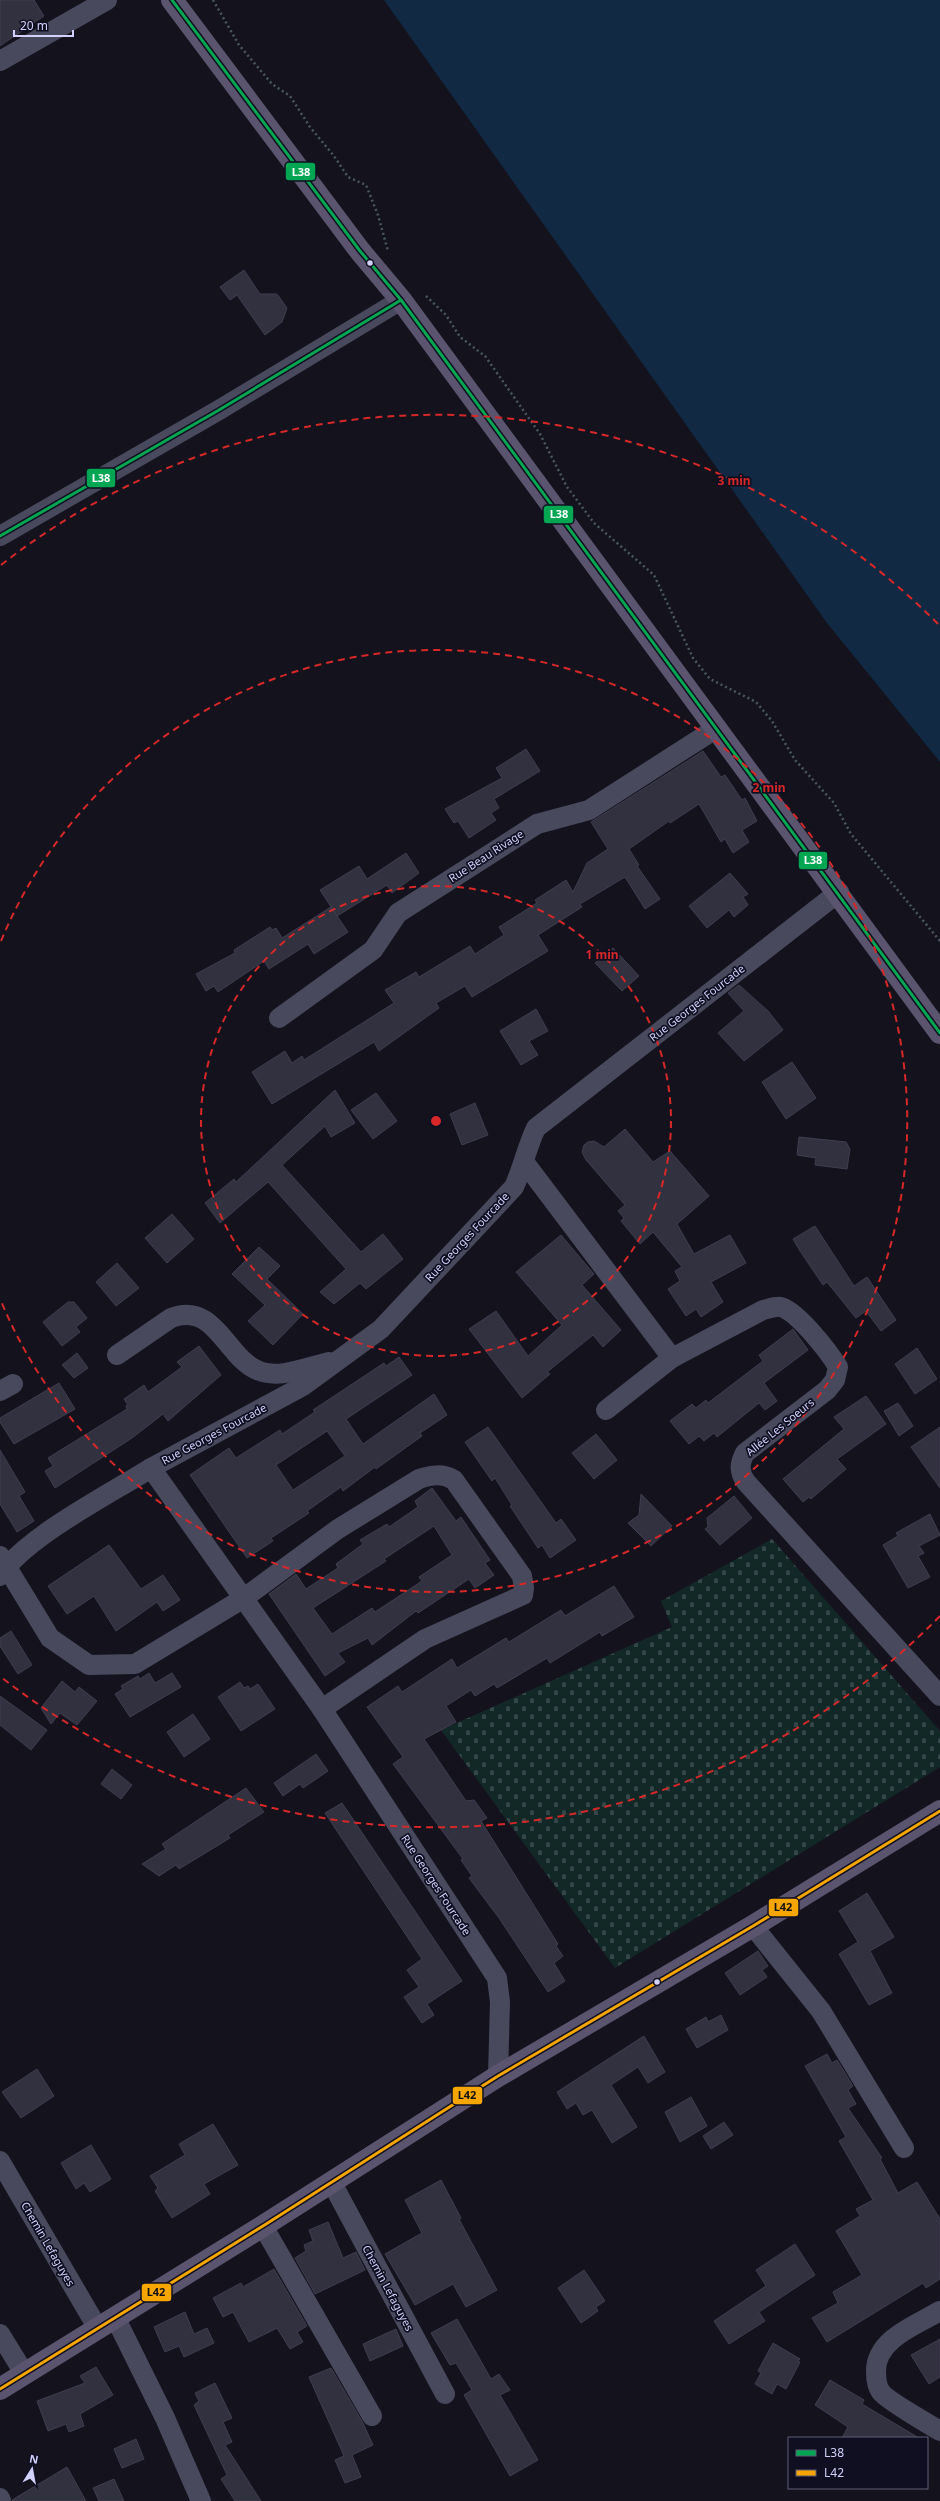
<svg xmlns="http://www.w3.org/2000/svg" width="940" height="2501" font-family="'Noto Sans',sans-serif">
<defs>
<pattern id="cemetery-stones" width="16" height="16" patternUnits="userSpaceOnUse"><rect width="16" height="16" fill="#122827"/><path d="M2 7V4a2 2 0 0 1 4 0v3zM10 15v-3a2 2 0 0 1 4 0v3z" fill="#344647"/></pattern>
</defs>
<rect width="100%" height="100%" fill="#14131d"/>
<polygon fill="url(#cemetery-stones)" points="772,1539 940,1731 940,1767 615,1968 441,1730 672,1627 661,1601"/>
<polygon fill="#112943" points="384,0 940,0 940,762 827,623"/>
<g fill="#32313f" stroke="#3f3d50" fill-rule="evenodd">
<polygon points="0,0 34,0 44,16 0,46"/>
<polygon points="244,270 260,294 277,294 287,308 282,322 265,335 237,295 230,300 220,287"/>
<polygon points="526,749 540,771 494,799 499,808 491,813 496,820 469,838 458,821 454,823 445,809 502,778 496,768"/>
<polygon points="703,751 721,777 725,775 742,800 745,798 757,821 742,830 749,842 733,853 725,839 721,842 699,804 670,823 669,821 629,849 639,865 637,866 660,899 645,909 625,877 580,904 582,907 538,935 548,951 472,997 465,986 436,1003 439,1008 379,1051 374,1042 272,1104 252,1072 285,1051 292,1063 302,1056 304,1060 394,1003 385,990 416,972 419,977 470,946 475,954 504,935 499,927 537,903 535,900 566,880 573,892 587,863 608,849 591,822"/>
<polygon points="406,853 419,873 392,893 387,885 337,916 320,890 359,866 367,879"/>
<polygon points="730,873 748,894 743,897 748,905 734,917 729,910 707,928 689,906"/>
<polygon points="331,907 348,932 314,954 308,944 269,969 264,961 218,992 214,986 206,991 196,974 235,953 234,950 270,927 272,930 276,928 282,938"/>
<polygon points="613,948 639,976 622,991 595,963"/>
<polygon points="739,985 768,1011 783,1030 744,1061 718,1033 744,1011 728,993"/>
<polygon points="536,1009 548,1031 529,1041 538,1055 521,1065 500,1031"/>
<polygon points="792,1062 816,1098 786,1119 762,1082"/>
<polygon points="335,1090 355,1123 331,1137 325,1126 282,1165 361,1252 383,1234 403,1259 366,1289 360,1283 334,1304 320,1292 346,1269 268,1182 220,1223 205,1203 234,1179 236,1182"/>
<polygon points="376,1093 397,1121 373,1139 351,1110"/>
<polygon points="475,1103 488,1135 462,1145 450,1114"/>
<polygon points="625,1129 653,1162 670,1151 709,1196 677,1224 694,1254 730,1235 746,1263 711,1282 723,1302 701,1317 696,1309 686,1316 668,1289 680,1281 675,1271 682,1267 653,1232 640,1244 621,1221 624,1218 618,1211 625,1205 586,1160 582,1152 584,1145 588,1142 594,1141 604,1147"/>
<polygon points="799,1137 846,1142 850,1149 847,1169 815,1165 816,1158 797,1155"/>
<polygon points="172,1214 194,1239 167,1263 145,1238"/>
<polygon points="815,1226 854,1286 867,1277 896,1320 881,1331 866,1311 856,1318 827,1282 823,1285 800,1251 793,1239"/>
<polygon points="561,1235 594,1274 582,1285 621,1330 603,1347 593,1335 547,1372 550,1374 522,1398 469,1329 496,1311 528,1356 562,1325 516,1272"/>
<polygon points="259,1247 280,1266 267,1279 303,1314 273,1345 248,1321 265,1305 232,1274"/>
<polygon points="117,1263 139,1288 116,1306 96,1282"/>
<polygon points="68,1302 74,1302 87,1318 76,1327 80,1332 62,1346 43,1322"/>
<polygon points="793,1329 808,1350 764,1383 777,1401 765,1410 759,1403 717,1437 714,1433 704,1441 699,1436 689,1444 670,1421 692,1404 696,1408 706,1400 708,1403 763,1361 759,1355"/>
<polygon points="199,1346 221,1375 168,1421 163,1414 132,1438 55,1488 45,1471 53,1466 48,1458 127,1409 126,1406 128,1405 124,1399 144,1385 148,1392 182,1367 177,1362"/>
<polygon points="917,1348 937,1379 915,1394 895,1364"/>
<polygon points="77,1353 88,1368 74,1378 62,1365"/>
<path d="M399 1357 412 1375 346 1419 363 1444 434 1394 447 1415 420 1433 422 1436 376 1469 375 1467 343 1491 341 1487 307 1511 309 1513 271 1538 273 1541 247 1558 190 1475 229 1448 236 1458 280 1430 282 1434 315 1412 313 1410 384 1363 386 1366ZM327 1431 345 1456 293 1490 276 1465Z"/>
<polygon points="59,1383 75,1409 14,1444 0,1422 0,1418"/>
<polygon points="866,1396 886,1424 837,1459 846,1469 811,1499 809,1497 803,1502 783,1479 844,1429 834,1417"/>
<polygon points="898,1403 913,1426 899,1436 884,1411"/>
<polygon points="488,1427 556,1523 561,1519 576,1540 550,1558 542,1545 538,1548 510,1506 512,1505 495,1478 492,1481 465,1442"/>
<polygon points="940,1427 940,1488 911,1447"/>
<polygon points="596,1434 617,1460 594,1479 572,1453"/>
<polygon points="0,1450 25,1492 19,1496 34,1521 17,1532 0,1504"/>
<path d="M432 1488 456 1521 461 1517 490 1560 485 1563 494 1575 475 1588 469 1579 418 1613 416 1611 372 1645 368 1638 338 1653 345 1662 325 1676 269 1594 296 1574 306 1589 338 1568 336 1564 363 1544 360 1540 387 1524 389 1527 418 1507 415 1501ZM434 1526 452 1555 419 1577 422 1581 375 1612 372 1608 332 1634 313 1608 386 1561 384 1559Z"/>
<polygon points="641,1494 672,1526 651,1546 628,1523 639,1515"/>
<polygon points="734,1496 752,1518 720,1545 705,1529 708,1527 707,1518"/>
<polygon points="930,1514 940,1535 919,1546 924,1553 918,1556 930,1577 908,1588 883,1545 898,1536 896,1533"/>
<polygon points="109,1545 141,1589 163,1575 180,1600 163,1611 157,1602 116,1631 94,1596 67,1614 48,1586"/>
<polygon points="614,1586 634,1617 602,1636 600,1632 550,1663 547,1658 497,1688 494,1684 475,1696 471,1690 446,1706 456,1722 424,1739 466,1801 474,1800 487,1818 481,1821 558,1944 556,1946 563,1956 554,1963 565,1981 548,1992 499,1918 469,1878 472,1876 461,1860 463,1859 393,1764 403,1757 367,1707 398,1686 402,1692 452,1659 457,1668 506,1638 509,1642 561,1610 565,1616"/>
<polygon points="11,1631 32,1665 18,1674 0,1646 0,1638"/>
<polygon points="149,1673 155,1683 172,1673 181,1687 130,1717 115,1694 123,1689 121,1686 138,1676 140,1679"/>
<polygon points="62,1681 75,1692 79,1687 97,1701 77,1725 60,1713 51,1724 41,1708"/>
<polygon points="240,1682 244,1688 248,1686 250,1689 258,1684 275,1709 241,1731 218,1697"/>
<polygon points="0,1696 47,1730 31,1750 0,1725"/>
<polygon points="193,1714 210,1739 184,1757 167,1732"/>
<polygon points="316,1754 328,1771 303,1788 300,1784 283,1796 274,1783"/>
<polygon points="112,1769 132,1785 121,1799 101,1784"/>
<polygon points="246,1788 264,1812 228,1835 230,1838 179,1869 176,1865 159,1876 142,1864 166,1849 162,1844"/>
<polygon points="342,1803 462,1981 427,2004 434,2015 422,2023 404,1997 419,1987 407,1970 422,1959 325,1813"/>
<polygon points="867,1893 894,1937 870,1951 892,1993 869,2005 839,1954 858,1942 839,1911"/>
<polygon points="758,1951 768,1966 762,1970 767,1977 740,1995 725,1973"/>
<polygon points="721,2015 728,2030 697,2048 686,2029 706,2017 708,2022"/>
<polygon points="644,2036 665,2072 648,2083 638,2067 611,2085 637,2127 612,2143 592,2110 583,2115 576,2103 567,2109 557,2092"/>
<polygon points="827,2054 832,2063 837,2060 853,2086 848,2090 856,2104 848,2108 882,2158 880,2159 898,2193 917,2182 940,2219 940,2279 926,2288 923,2283 827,2342 812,2318 838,2303 833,2292 862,2275 836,2231 860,2216 856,2209 873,2200 839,2141 846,2137 805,2066"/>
<polygon points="37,2069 54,2096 21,2118 2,2092"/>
<polygon points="691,2097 707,2126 680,2142 665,2112"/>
<polygon points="724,2122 733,2135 711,2149 703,2136"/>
<polygon points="213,2124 238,2165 204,2184 210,2194 172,2218 155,2191 158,2188 150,2176 185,2155 179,2144"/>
<polygon points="91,2145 111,2179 90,2192 84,2183 76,2189 61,2163"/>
<polygon points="441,2180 461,2218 459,2219 497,2290 466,2307 453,2284 415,2305 385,2254 422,2233 405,2200"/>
<polygon points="328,2222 343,2258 356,2252 365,2270 315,2294 295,2258 306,2251 304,2245 313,2241 309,2230"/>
<polygon points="795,2244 815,2275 759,2312 765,2321 729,2344 714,2321 766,2286 756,2270"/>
<polygon points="274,2269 307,2326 297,2332 303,2342 290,2349 277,2328 249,2342 233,2312 223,2317 213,2298 241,2283 243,2287"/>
<polygon points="584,2270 605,2301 596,2307 598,2311 581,2323 558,2288"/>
<polygon points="185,2312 194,2334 207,2328 214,2343 184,2357 179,2346 165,2352 154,2327"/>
<polygon points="457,2319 491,2379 499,2374 510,2390 500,2395 538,2460 510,2476 464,2395 472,2390 456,2363 450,2365 431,2333"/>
<polygon points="396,2329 403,2346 370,2361 363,2344"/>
<polygon points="940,2339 940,2377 929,2384 911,2355"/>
<polygon points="773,2343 800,2359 798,2361 800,2362 786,2389 777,2384 772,2394 755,2384 761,2373 758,2371"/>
<polygon points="96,2367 113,2395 80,2414 84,2426 69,2432 66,2424 48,2431 37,2401 85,2383 80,2376"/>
<polygon points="331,2368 363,2423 373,2445 352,2455 361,2477 345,2483 335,2460 344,2456 309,2377"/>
<polygon points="830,2380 864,2400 862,2404 919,2438 842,2438 848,2427 815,2405"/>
<polygon points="215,2383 232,2418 223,2422 232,2442 225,2445 261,2501 235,2501 221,2479 227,2475 194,2405 199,2401 195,2393"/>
<polygon points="136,2439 144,2459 122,2468 114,2449"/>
<polygon points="67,2467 86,2501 12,2501 12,2500"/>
<polygon points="114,2479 124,2501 99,2501 93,2488"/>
</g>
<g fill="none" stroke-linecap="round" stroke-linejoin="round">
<g stroke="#4a5863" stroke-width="2.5" stroke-dasharray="2 3" stroke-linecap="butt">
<polyline points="213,0 239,45 272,84 290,96 310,127 334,156 348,177 366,185 378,215 388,251"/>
<polyline points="426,296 446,315 460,337 485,356 540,434 567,487 594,523 654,575 693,658 710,679 756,702 772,721 795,760 834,803 851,834 940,941"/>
</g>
<g stroke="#48495d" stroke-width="20">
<polyline points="0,61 107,0"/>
<polyline points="0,536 219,410 401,300"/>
<polyline points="279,1018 373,950 398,913 537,824 589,810 706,735 715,726"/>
<polyline points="525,1163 672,1358"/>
<path d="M117 1355 171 1318C215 1301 226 1357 257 1370 278 1380 307 1367 329 1362"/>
<polyline points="0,1391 13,1384"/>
<path d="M606 1410 672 1358 763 1310C768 1309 776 1306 781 1307 798 1312 829 1352 838 1367L835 1380 827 1390 745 1453C739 1464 739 1472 746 1482L940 1696"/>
<path d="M0 1556 50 1638 89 1665 135 1664 244 1598 338 1529 419 1479C432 1475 442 1473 454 1480L522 1576 524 1588 523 1595 425 1639 322 1709"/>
<path d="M0 1576C25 1537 110 1494 151 1468"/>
<polyline points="753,1926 821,2011 904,2148"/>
<path d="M498 2076 500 2002 497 1978 322 1709 151 1468 303 1386 381 1329 514 1187C523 1167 527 1147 536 1128L839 892"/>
<polyline points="0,2161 97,2327"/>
<polyline points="332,2183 445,2394"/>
<polyline points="263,2226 372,2416"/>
<path d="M940 2311C916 2325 876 2339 876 2371 876 2377 877 2387 881 2392 885 2399 930 2425 940 2431"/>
<polyline points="115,2317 165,2418 201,2501"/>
<polyline points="0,2334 24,2373"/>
<polyline points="0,2498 1,2501"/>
</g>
<g stroke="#5b546e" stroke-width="22">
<polyline points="172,0 360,251 401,300 940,1033"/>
<polyline points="0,2389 263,2226 498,2076 753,1926 940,1811"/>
</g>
<defs>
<g id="bus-1">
<polyline points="172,0 360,251 401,300 940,1033"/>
<polyline points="0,536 219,410 401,300"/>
</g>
<polyline id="bus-2" points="0,2389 263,2226 498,2076 753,1926 940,1811"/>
</defs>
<use href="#bus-1" stroke="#100f21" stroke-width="6"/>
<use href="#bus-2" stroke="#100f21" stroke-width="6"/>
<use href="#bus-1" stroke="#00a651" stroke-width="3"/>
<use href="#bus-2" stroke="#f7a600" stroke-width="3"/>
</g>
<g fill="none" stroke="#d62828" stroke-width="2" stroke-dasharray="7 5">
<circle cx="436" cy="1121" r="235"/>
<path d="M1 941A471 471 0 1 1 1 1301"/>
<path d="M940 1616A706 706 0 0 1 1 1677M1 565A706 706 0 0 1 940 626"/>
</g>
<g fill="#d2d1fc" stroke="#100f21" stroke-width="1.5">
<circle cx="370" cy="263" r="3.5"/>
<circle cx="657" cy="1982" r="3.5"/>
</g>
<g text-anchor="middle" stroke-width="3.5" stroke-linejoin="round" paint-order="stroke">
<g font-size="11" fill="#d2d1fc" stroke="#100f21">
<text transform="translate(486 856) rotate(-33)" y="4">Rue Beau Rivage</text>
<text transform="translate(697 1003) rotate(-38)" y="4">Rue Georges Fourcade</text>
<text transform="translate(467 1237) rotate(-47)" y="4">Rue Georges Fourcade</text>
<text transform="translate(780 1427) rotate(-39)" y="4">Allée Les Soeurs</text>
<text transform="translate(214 1434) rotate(-28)" y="4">Rue Georges Fourcade</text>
<text transform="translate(436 1885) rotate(57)" y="4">Rue Georges Fourcade</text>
<text transform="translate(48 2244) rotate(60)" y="4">Chemin Lefaguyes</text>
<text transform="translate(388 2288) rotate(62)" y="4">Chemin Lefaguyes</text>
</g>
</g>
<circle cx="436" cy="1121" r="6" fill="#d62828" stroke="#100f21" stroke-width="2"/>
<g font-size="12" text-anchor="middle" font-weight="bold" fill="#d62828" stroke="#100f21" stroke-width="3.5" stroke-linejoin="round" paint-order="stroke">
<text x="734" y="485">3 min</text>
<text x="769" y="792">2 min</text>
<text x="602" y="959">1 min</text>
</g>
<g stroke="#100f21" stroke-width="1.5">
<rect x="285" y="162" width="31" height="19" rx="4" fill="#00a651"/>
<rect x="86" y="468" width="30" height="20" rx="4" fill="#00a651"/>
<rect x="543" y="505" width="31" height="19" rx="4" fill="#00a651"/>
<rect x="798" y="851" width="30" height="19" rx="4" fill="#00a651"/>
<rect x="768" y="1898" width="31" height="19" rx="4" fill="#f7a600"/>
<rect x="452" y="2086" width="31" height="19" rx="4" fill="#f7a600"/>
<rect x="141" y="2283" width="31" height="19" rx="4" fill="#f7a600"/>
</g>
<g font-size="11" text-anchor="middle" font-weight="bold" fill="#fff">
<text x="301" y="176">L38</text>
<text x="101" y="482">L38</text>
<text x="559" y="518">L38</text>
<text x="813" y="864">L38</text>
</g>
<g font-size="11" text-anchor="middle" font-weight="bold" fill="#111">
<text x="783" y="1911">L42</text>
<text x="467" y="2099">L42</text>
<text x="156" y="2296">L42</text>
</g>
<rect x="788" y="2437" width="140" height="52" fill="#100f21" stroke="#5e5d79"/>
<rect x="796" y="2450" width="20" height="6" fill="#00a651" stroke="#5e5d79"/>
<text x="824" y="2457" font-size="12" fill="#d2d1fc">L38</text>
<rect x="796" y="2470" width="20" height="6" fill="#f7a600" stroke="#5e5d79"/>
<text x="824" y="2477" font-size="12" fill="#d2d1fc">L42</text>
<g transform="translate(32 2469) rotate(11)" stroke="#100f21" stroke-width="3" paint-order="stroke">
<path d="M0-3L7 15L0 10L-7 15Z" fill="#d2d1fc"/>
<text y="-6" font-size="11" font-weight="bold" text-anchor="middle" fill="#d2d1fc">N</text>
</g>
<path d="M14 30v6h59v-6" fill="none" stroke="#d2d1fc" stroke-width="2"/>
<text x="20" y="30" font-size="12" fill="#d2d1fc" stroke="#100f21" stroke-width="3" paint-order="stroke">20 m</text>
</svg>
